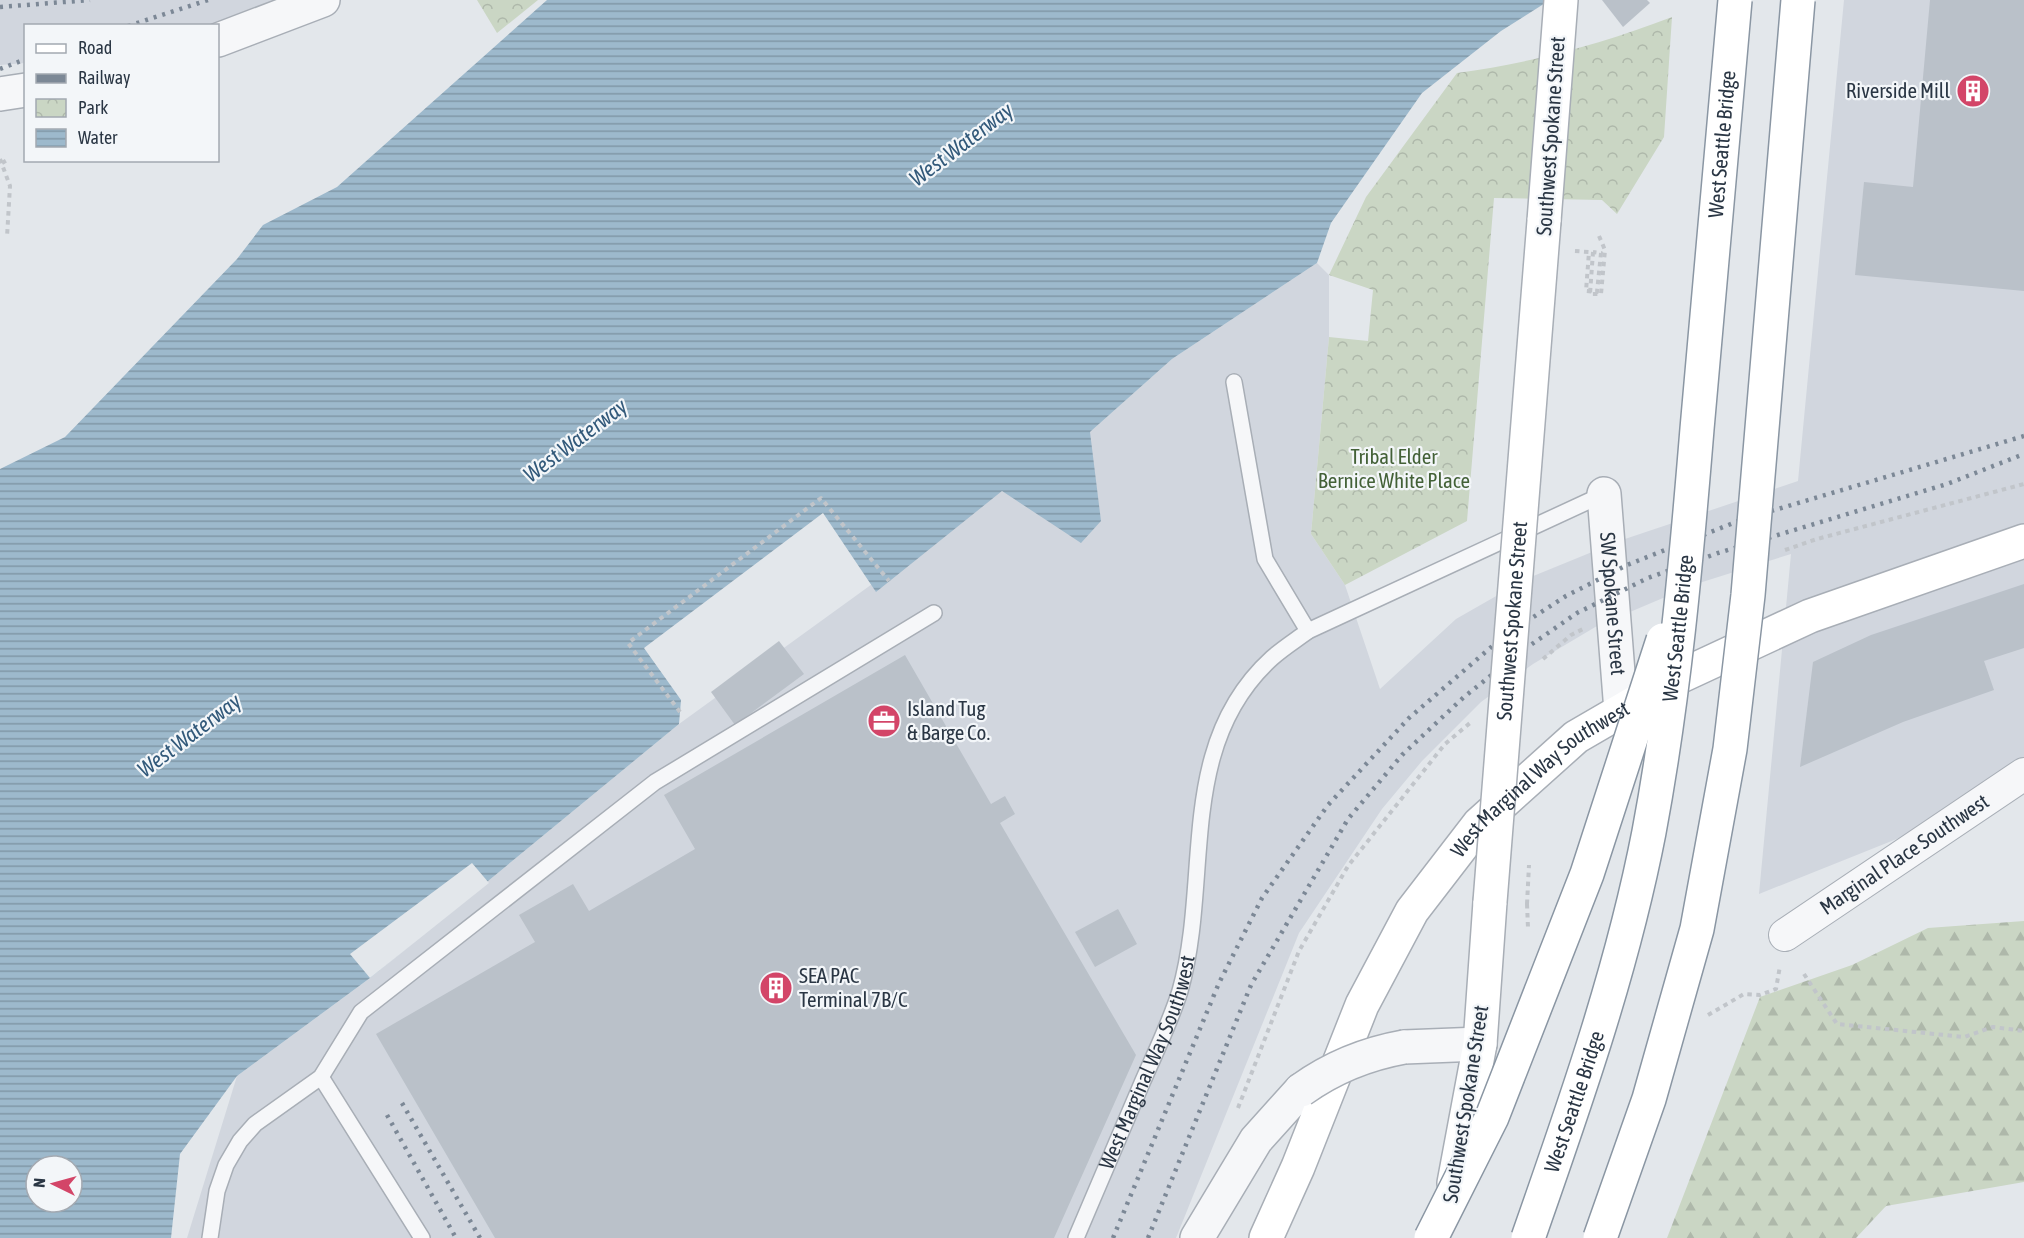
<svg xmlns="http://www.w3.org/2000/svg" width="2024" height="1238" font-family="'Asap Condensed',sans-serif">
<defs>
<pattern id="forest-firs" width="22" height="20" patternUnits="userSpaceOnUse" patternTransform="scale(1.5)"><rect width="22" height="20" fill="#cad6c4"/><path d="M5 1l3.5 6h-7zM16 11l3.5 6h-7z" fill="#aeb8aa"/></pattern>
<pattern id="park-crowns" width="20" height="18" patternUnits="userSpaceOnUse" patternTransform="scale(1.5)"><rect width="20" height="18" fill="#cad6c4"/><path d="M2 6a3 3 0 1 1 6 0M12 15a3 3 0 1 1 6 0" fill="none" stroke="#aeb8aa"/></pattern>
<pattern id="water-rules" width="6" height="5" patternUnits="userSpaceOnUse" patternTransform="scale(1.5)"><rect width="6" height="5" fill="#9db9cc"/><path d="M0 2.5h6" fill="none" stroke="#8097a7"/></pattern>
</defs>
<rect width="100%" height="100%" fill="#e3e7eb"/>
<g fill="#d1d6de">
<polygon points="0,0 285,0 213,25 26,26 25,63 0,65"/>
<polygon points="1844,0 2024,0 2024,788 1759,894 1791,554 1696,584 1597,626 1533,664 1481,702 1422,761 1382,809 1299,933 1176,1238 187,1238 237,1076 370,978 679,724 1002,490 1090,432 1172,359 1317,263 1329,275 1329,337 1311,534 1345,585 1380,689 1456,619 1526,579 1619,541 1798,481"/>
</g>
<polygon fill="url(#forest-firs)" points="2024,921 2024,1182 1886,1206 1856,1238 1667,1238 1760,997 1852,965 1928,928"/>
<g fill="url(#park-crowns)">
<polygon points="477,0 538,0 497,33"/>
<path d="M1672 17 1664 137 1617 214 1602 200 1494 198 1467 521 1345 585 1311 534 1329 337 1368 341 1373 290 1329 275 1366 197 1457 73C1531 63 1602 44 1672 17Z"/>
</g>
<path fill="url(#water-rules)" fill-rule="evenodd" d="M547 0H1550L1501 31 1422 93 1331 223 1317 263 1172 359 1090 432 1101 521 1081 543 1002 491 876 592 823 513 644 648 681 700 679 724 370 978 237 1076 180 1154 171 1238H0V469L65 437 237 259 263 225 337 187ZM36 1166H72V1202H36Z"/>
<polygon fill="#e3e7eb" points="472,863 489,883 370,978 350,954"/>
<g fill="#bac1c9">
<polygon points="1602,0 1647,0 1650,3 1623,27"/>
<polygon points="1930,0 2024,0 2024,291 1855,275 1864,182 1913,187"/>
<polygon points="2024,584 2024,648 1984,661 1994,690 1903,722 1800,767 1813,662 1871,635"/>
<polygon points="779,641 804,674 735,725 711,692"/>
<polygon points="905,655 991,804 1005,796 1015,814 1000,823 1136,1055 1054,1238 495,1238 376,1034 535,942 519,915 573,884 589,911 695,849 664,795"/>
<polygon points="1118,909 1137,944 1095,967 1075,932"/>
</g>
<g fill="none" stroke-linecap="round" stroke-linejoin="round">
<defs>
<g id="service">
<polyline points="1234,382 1265,559 1308,631"/>
<polyline points="321,1077 422,1238"/>
<polyline points="210,1238 217,1191 226,1165 240,1141 255,1124 321,1077 361,1012 655,782 934,613"/>
<path id="s1" d="M1076 1238C1098 1186 1120 1135 1142 1083 1155 1053 1170 1023 1180 991 1212 878 1175 746 1272 658 1283 648 1296 640 1308 631L1604 494"/>
</g>
<g id="minor">
<path id="s2" d="M1785 935 2024 774"/>
</g>
<g id="tertiary">
<polyline points="218,40 323,0"/>
<polyline points="0,94 26,90"/>
<path id="s3" d="M1604 494 1621 711"/>
<polyline points="1404,1047 1480,1044"/>
<polyline points="1197,1238 1256,1140 1301,1090"/>
</g>
<g id="secondary">
<polyline points="1544,221 1561,0"/>
<polyline points="1454,1183 1480,1044 1490,902"/>
<path id="s4" d="M1266 1238 1298 1167 1362 1005 1412 911 1479 824 1576 737 1681 676 1810 616 2024 541"/>
</g>
</defs>
<use href="#service" stroke="#a8aeb6" stroke-width="18"/>
<use href="#minor" stroke="#a8aeb6" stroke-width="34"/>
<use href="#tertiary" stroke="#a8aeb6" stroke-width="36"/>
<use href="#secondary" stroke="#a8aeb6" stroke-width="36"/>
<g stroke="#c1c5ca" stroke-width="4" stroke-dasharray="4.5 4.5" stroke-linecap="butt">
<polyline points="0,159 10,186 7,237"/>
<polyline points="2,163 7,160"/>
<polyline points="1593,252 1590,294 1601,294 1605,250 1599,236"/>
<polyline points="1785,550 1817,539 2024,484"/>
<polyline points="1543,659 1571,635 1583,629"/>
<polyline points="680,712 628,643 821,498 889,581"/>
<polyline points="1527,904 1528,928"/>
<polyline points="1804,974 1837,1024 1964,1037 1993,1027 2024,1031"/>
<polyline points="1708,1015 1744,994 1760,995 1776,989 1780,966"/>
<polyline points="1238,1108 1299,951 1348,866 1445,744 1470,723"/>
</g>
<use href="#service" stroke="#f6f7f9" stroke-width="15"/>
<use href="#minor" stroke="#f6f7f9" stroke-width="32"/>
<use href="#tertiary" stroke="#f6f7f9" stroke-width="33"/>
<use href="#secondary" stroke="#fff" stroke-width="33"/>
<g stroke="#7c8896" stroke-width="4.5" stroke-dasharray="3 6" stroke-linecap="butt">
<polyline points="0,7 90,0"/>
<polyline points="128,26 208,0"/>
<polyline points="0,69 26,59"/>
<polyline points="402,1103 480,1238"/>
<polyline points="387,1115 456,1238"/>
<polyline points="1113,1238 1219,983 1262,898 1328,805 1409,718 1504,636 1566,596 1627,565 1741,520 2024,436"/>
<polyline points="1148,1238 1251,985 1348,819 1402,755 1464,697 1519,653 1577,613 1648,578 1718,553 1947,484 2024,454"/>
</g>
<defs>
<path id="tertiary-bridge" d="M1301 1090C1333 1067 1365 1054 1404 1047"/>
<g id="secondary-bridge">
<path id="s5" d="M1490 902 1544 221"/>
</g>
<g id="motorway-bridge">
<polyline points="1431,1238 1492,1117 1587,874 1663,640"/>
<path id="s6" d="M1528 1238C1575 1104 1622 971 1649 832 1674 699 1686 564 1697 429 1710 286 1722 143 1735 0"/>
<polyline points="1600,1238 1649,1099 1697,929 1730,749 1748,595 1798,0"/>
</g>
</defs>
<use href="#tertiary-bridge" stroke="#a8aeb6" stroke-width="36" stroke-linecap="butt"/>
<use href="#secondary-bridge" stroke="#a8aeb6" stroke-width="36" stroke-linecap="butt"/>
<use href="#motorway-bridge" stroke="#8a96a3" stroke-width="36" stroke-linecap="butt"/>
<g stroke="#c1c5ca" stroke-width="4" stroke-dasharray="4.5 4.5" stroke-linecap="butt">
<polyline points="1575,251 1589,252 1586,291 1597,292 1601,253 1593,252"/>
<polyline points="1527,904 1529,865"/>
</g>
<use href="#tertiary-bridge" stroke="#f6f7f9" stroke-width="33"/>
<use href="#secondary-bridge" stroke="#fff" stroke-width="33"/>
<use href="#motorway-bridge" stroke="#fff" stroke-width="33"/>
</g>
<defs>
<symbol id="building-disc" viewBox="-11 -11 22 22"><circle r="9.5" fill="#d34568" stroke="#f3f6f9"/><path d="M-4-6H4V6H1V3H-1V6H-4ZM-2.5-4.3h1.7v1.8h-1.7ZM.8-4.3h1.7v1.8H.8ZM-2.5-1h1.7V.8h-1.7ZM.8-1h1.7V.8H.8Z" fill="#fff"/></symbol>
<symbol id="office-disc" viewBox="-11 -11 22 22"><circle r="9.5" fill="#d34568" stroke="#f3f6f9"/><path d="M-6-3h4V-5.5h4V-3h4V5H-6ZM-1-4.5V-3h2v-1.5ZM-6 0V1H6V0Z" fill="#fff"/></symbol>
</defs>
<g fill-rule="evenodd">
<use href="#building-disc" x="1954" y="72" width="38" height="38"/>
<use href="#office-disc" x="865" y="702" width="38" height="38"/>
<use href="#building-disc" x="757" y="969" width="38" height="38"/>
</g>
<g text-anchor="middle" stroke-width="4.5" stroke-linejoin="round" paint-order="stroke">
<g font-size="21" fill="#2a3644" stroke="#f3f6f9" text-anchor="start">
<text x="1950" y="98" text-anchor="end">Riverside Mill</text>
<text x="907" y="716">Island Tug<tspan x="907" dy="24">&amp; Barge Co.</tspan></text>
<text x="799" y="983">SEA PAC<tspan x="799" dy="24">Terminal 7B/C</tspan></text>
</g>
<g font-size="21" fill="#2a3644" stroke="#f3f6f9">
<text transform="translate(1551 136) rotate(-86)" y="7">Southwest Spokane Street</text>
<text dy="7" stroke="none"><textPath href="#s6" startOffset="1116">West Seattle Bridge</textPath></text>
<text dy="7" stroke="none"><textPath href="#s3" startOffset="110">SW Spokane Street</textPath></text>
<text dy="7" stroke="none"><textPath href="#s5" startOffset="282">Southwest Spokane Street</textPath></text>
<text dy="7" stroke="none"><textPath href="#s6" startOffset="630">West Seattle Bridge</textPath></text>
<text dy="7" stroke="none"><textPath href="#s4" startOffset="544">West Marginal Way Southwest</textPath></text>
<text dy="7" stroke="none"><textPath href="#s2" startOffset="144">Marginal Place Southwest</textPath></text>
<text dy="7" stroke="none"><textPath href="#s1" startOffset="190">West Marginal Way Southwest</textPath></text>
<text dy="7" stroke="none"><textPath href="#s6" startOffset="144">West Seattle Bridge</textPath></text>
<text transform="translate(1466 1104) rotate(-81)" y="7">Southwest Spokane Street</text>
</g>
<g font-size="21" fill="#436137" stroke="#f3f6f9">
<text x="1394" y="464">Tribal Elder<tspan x="1394" dy="24">Bernice White Place</tspan></text>
</g>
<g font-size="22" font-style="italic" fill="#32597a" stroke="#f3f6f9">
<text transform="translate(961 144) rotate(-37)" y="8">West Waterway</text>
<text transform="translate(575 440) rotate(-37)" y="8">West Waterway</text>
<text transform="translate(189 735) rotate(-37)" y="8">West Waterway</text>
</g>
</g>
<rect x="24" y="24" width="195" height="138" fill="#f3f6f9" stroke="#a3a9b1" stroke-width="1.5"/>
<rect x="36" y="44" width="30" height="9" fill="#ffffff" stroke="#a3a9b1" stroke-width="1.5"/>
<text x="78" y="54" font-size="18" fill="#2a3644">Road</text>
<rect x="36" y="74" width="30" height="9" fill="#7c8896" stroke="#a3a9b1" stroke-width="1.5"/>
<text x="78" y="84" font-size="18" fill="#2a3644">Railway</text>
<rect x="36" y="99" width="30" height="18" fill="url(#park-crowns)" stroke="#a3a9b1" stroke-width="1.5"/>
<text x="78" y="114" font-size="18" fill="#2a3644">Park</text>
<rect x="36" y="129" width="30" height="18" fill="url(#water-rules)" stroke="#a3a9b1" stroke-width="1.5"/>
<text x="78" y="144" font-size="18" fill="#2a3644">Water</text>
<g transform="translate(54 1184) rotate(275)"><circle r="28" fill="#f3f6f9" stroke="#a3a9b1" stroke-width="1.5"/>
<path d="M0-4.5L10 22L0 15L-10 22Z" fill="#d34568"/>
<text y="-9" font-size="16" font-weight="bold" text-anchor="middle" fill="#2a3644">N</text>
</g>
</svg>
